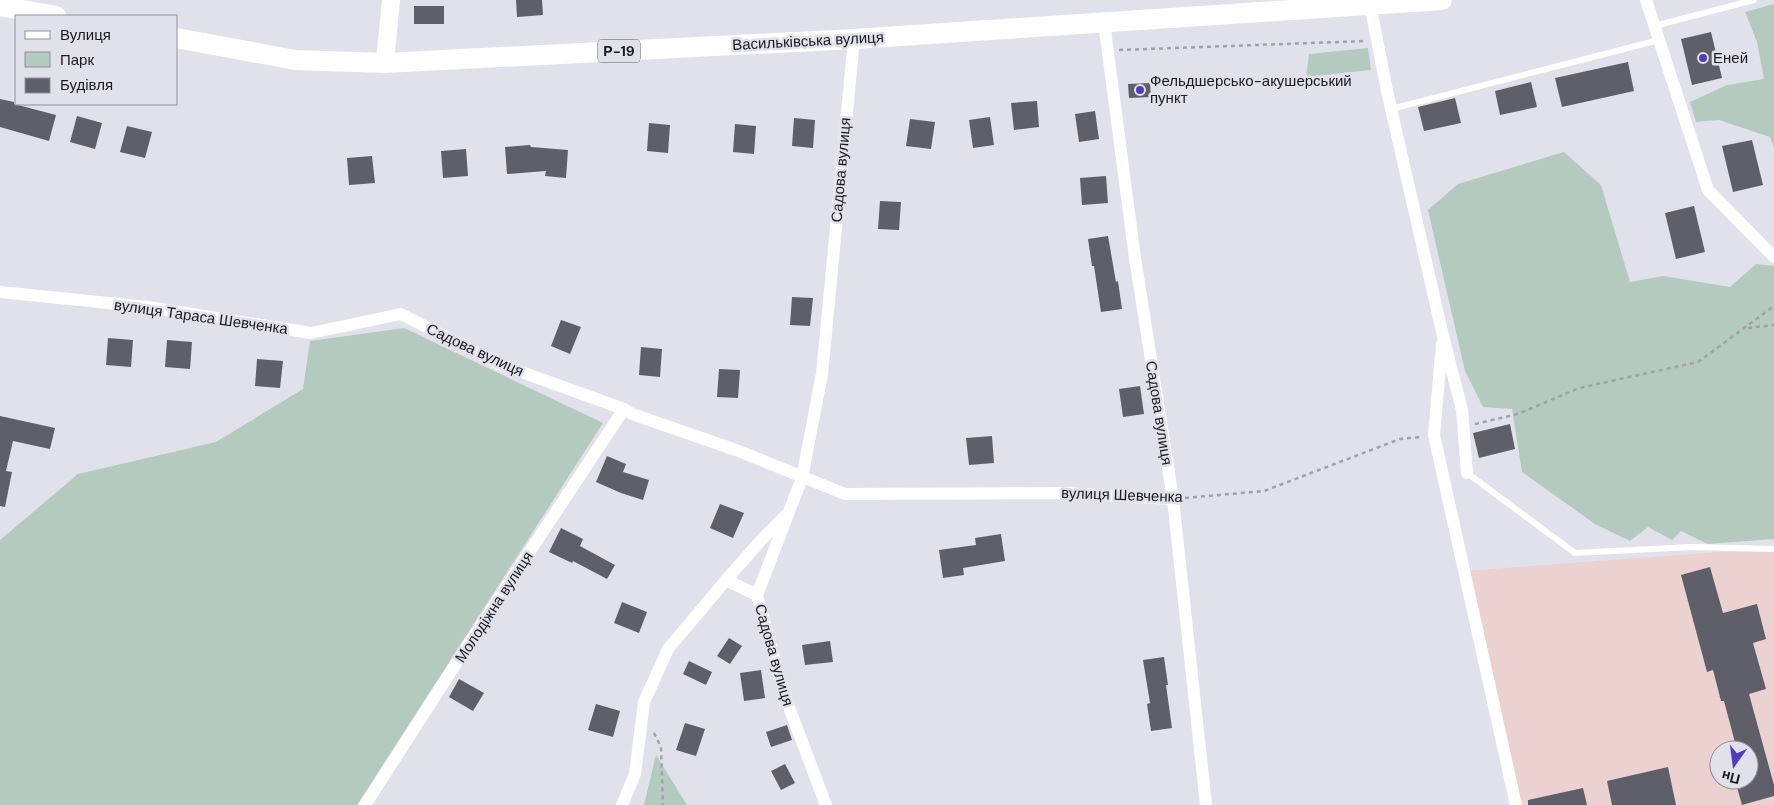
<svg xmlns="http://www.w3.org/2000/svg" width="1774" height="805" font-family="'DM Sans',sans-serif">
<rect width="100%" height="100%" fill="#e1e1ec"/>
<path fill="#ecd1d1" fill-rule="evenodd" d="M1774 551V805H1516L1464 571 1719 552ZM1719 750H1749V780H1719Z"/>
<g fill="#b4cabe">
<polygon points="1774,4 1774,147 1770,137 1719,120 1696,122 1690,102 1727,85 1764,79 1757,42 1745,12"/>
<polygon points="1368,48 1371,70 1306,77 1309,54"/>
<polygon points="1564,152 1601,185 1630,282 1663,276 1730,287 1756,264 1774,266 1774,539 1708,544 1681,531 1672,540 1648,527 1630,541 1595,524 1522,472 1512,409 1483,407 1465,371 1428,210 1458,184"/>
<polygon points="404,328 603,423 357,805 0,805 0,540 78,474 216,442 303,389 310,341"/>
<polygon points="656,755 687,805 644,805"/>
</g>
<g fill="#5e5f68">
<polygon points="516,0 542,0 543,15 517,17"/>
<rect x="414" y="6" width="30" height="18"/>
<polygon points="1711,32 1722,78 1692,85 1681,39"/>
<polygon points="1628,62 1634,91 1562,107 1555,78"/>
<polygon points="1531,82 1537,107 1500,115 1495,91"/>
<polygon points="1150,83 1151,97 1129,98 1128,84"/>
<polygon points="1455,98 1461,123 1424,131 1418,107"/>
<polygon points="0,99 14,102 14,104 56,115 49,141 0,127"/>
<polygon points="1037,101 1039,127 1014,130 1011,103"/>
<polygon points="1095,111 1099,139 1079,142 1075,114"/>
<polygon points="77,116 102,123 95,149 70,142"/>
<polygon points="990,117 994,145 973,148 969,120"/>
<polygon points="794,118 815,120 813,148 792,146"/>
<polygon points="910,119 935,122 931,149 906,146"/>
<polygon points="649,123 670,125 668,153 647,151"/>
<polygon points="735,124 756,126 754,154 733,152"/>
<polygon points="127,126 152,132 145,158 120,152"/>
<polygon points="1752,140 1763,185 1733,192 1722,146"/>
<polygon points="530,145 531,147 568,150 566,178 545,176 546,171 507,174 505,147"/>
<polygon points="466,149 468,176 443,178 441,151"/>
<polygon points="372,156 375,183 349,185 347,158"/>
<polygon points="1106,176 1108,203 1082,205 1080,178"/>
<polygon points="880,201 901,202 899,230 878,229"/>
<polygon points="1694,206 1705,252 1676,259 1665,213"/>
<polygon points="1108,236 1116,282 1118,281 1122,309 1101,312 1094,266 1092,266 1088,239"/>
<polygon points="792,297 813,298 810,326 790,325"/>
<polygon points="561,320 581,327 570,354 551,346"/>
<polygon points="108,338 133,340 131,367 106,365"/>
<polygon points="167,340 192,342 190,369 165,367"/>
<polygon points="641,347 662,349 660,377 639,375"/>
<polygon points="257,359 283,361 280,388 255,386"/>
<polygon points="719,369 740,370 738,398 717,397"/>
<polygon points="1140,386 1144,414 1123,417 1119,389"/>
<polygon points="0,416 55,428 50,449 13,441 6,471 12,472 5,507 0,506"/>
<polygon points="1510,424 1515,449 1479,458 1473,433"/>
<polygon points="992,436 994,463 969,465 966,438"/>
<polygon points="607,456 626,464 623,472 649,480 643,500 621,493 596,482"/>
<polygon points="720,504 744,513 733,538 710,528"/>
<polygon points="561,528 583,539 580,546 615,565 607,579 573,561 572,563 549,552"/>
<polygon points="1001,534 1005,561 963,568 964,575 943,578 939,550 976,545 975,538"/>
<polygon points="1710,567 1723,613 1757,604 1766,639 1753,643 1766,689 1749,694 1774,785 1774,796 1742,805 1735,780 1749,780 1749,750 1737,750 1724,701 1721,701 1713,670 1707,672 1681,575"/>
<polygon points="622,602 647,612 639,633 614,623"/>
<polygon points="729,638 742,646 730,664 717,656"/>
<polygon points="830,641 833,662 805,665 802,645"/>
<polygon points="1164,657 1168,685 1166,685 1172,728 1151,731 1147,704 1150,703 1143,660"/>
<polygon points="689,661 712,672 706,685 683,674"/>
<polygon points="761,670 765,698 744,701 740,673"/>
<polygon points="459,679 484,693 473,711 449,697"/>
<polygon points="596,704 620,711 613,737 588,730"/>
<polygon points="685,723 705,729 696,756 676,750"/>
<polygon points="787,725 792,740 771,747 766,732"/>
<polygon points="785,764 795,783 781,790 771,771"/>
<polygon points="1668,767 1676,805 1612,805 1607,781"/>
<polygon points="1583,788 1587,805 1528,805 1528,800"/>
</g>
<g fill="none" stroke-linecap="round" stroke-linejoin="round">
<g stroke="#a1a1aa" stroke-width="2.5" stroke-dasharray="4 4" stroke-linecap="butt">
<polyline points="1119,50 1366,41"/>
<polyline points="1748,328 1774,325"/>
<polyline points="1475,424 1518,414 1579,388 1698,362 1774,306"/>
<polyline points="1185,498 1264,491 1400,439 1421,437"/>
<polyline points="654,733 661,747 663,805"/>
</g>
<g stroke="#fff" stroke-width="6">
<polyline points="1654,26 1754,0"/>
<polyline points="1391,109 1659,40"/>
<polyline points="1467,473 1575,553 1691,547 1774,549"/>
</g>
<g stroke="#fff" stroke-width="12">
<polyline points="1646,0 1708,190 1774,257"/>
<polyline points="1370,4 1387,91 1443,336 1462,410 1467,473"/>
<polyline points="1104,22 1135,258 1173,499 1206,805"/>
<polyline points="0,292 148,307 311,333 401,314 499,364 624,409 632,414 736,450 845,494 1066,493 1173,499"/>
<polyline points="1442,344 1434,435 1516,805"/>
<polyline points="726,580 757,595"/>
<polyline points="365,805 466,648 624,409"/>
<polyline points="622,805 635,774 644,702 668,649 726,580 764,537 786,515"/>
<polyline points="826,805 784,694 757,595 802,478 822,374 854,39"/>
</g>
<polyline stroke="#fff" stroke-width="18" points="385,63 391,0"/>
<g stroke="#fff" stroke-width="20">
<polyline points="0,6 56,16"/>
<polyline points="176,38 295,60 385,63 854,39 1442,0"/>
</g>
</g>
<g fill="#523fb7" stroke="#e1e1ec" stroke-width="2">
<circle cx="1703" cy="58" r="5"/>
<circle cx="1140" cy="90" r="5"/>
</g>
<g text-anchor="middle" stroke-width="5" stroke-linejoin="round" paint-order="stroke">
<rect fill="#e1e1ec" stroke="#56565c" stroke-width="1" x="598" y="39.5" width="42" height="23" rx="4"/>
<g font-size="14" font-weight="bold" fill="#1a1a1e">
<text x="619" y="56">Р-19</text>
</g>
<g font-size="15" fill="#1a1a1e" stroke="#e1e1ec">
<text transform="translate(808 41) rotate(-3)" y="5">Васильківська вулиця</text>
<text transform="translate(841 170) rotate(-85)" y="5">Садова вулиця</text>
<text transform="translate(201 317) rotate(8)" y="5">вулиця Тараса Шевченка</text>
<text transform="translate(475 350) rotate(25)" y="5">Садова вулиця</text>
<text transform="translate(1159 413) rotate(81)" y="5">Садова вулиця</text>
<text transform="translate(1122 495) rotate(2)" y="5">вулиця Шевченка</text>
<text transform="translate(494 607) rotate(-57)" y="5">Молодіжна вулиця</text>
<text transform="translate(774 655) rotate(74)" y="5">Садова вулиця</text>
</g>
<g font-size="15" fill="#1a1a1e" stroke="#e1e1ec" text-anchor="start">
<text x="1713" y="63">Еней</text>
<text x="1150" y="86">Фельдшерсько-акушерський<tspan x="1150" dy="17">пункт</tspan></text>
</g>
</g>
<rect x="15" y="15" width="162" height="90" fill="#e1e1ec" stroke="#91919a"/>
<rect x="25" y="31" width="25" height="8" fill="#ffffff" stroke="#91919a"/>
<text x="60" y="40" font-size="15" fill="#1a1a1e">Вулиця</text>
<rect x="25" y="52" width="25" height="15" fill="#b4cabe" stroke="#91919a"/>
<text x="60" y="65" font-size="15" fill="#1a1a1e">Парк</text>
<rect x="25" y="78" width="25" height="15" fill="#5e5f68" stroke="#91919a"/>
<text x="60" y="90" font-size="15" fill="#1a1a1e">Будівля</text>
<g transform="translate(1734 765) rotate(194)"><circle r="24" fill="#e1e1ec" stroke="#91919a"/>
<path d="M0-4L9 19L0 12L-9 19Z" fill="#523fb7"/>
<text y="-8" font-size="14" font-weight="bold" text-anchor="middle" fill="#1a1a1e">Пн</text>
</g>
</svg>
